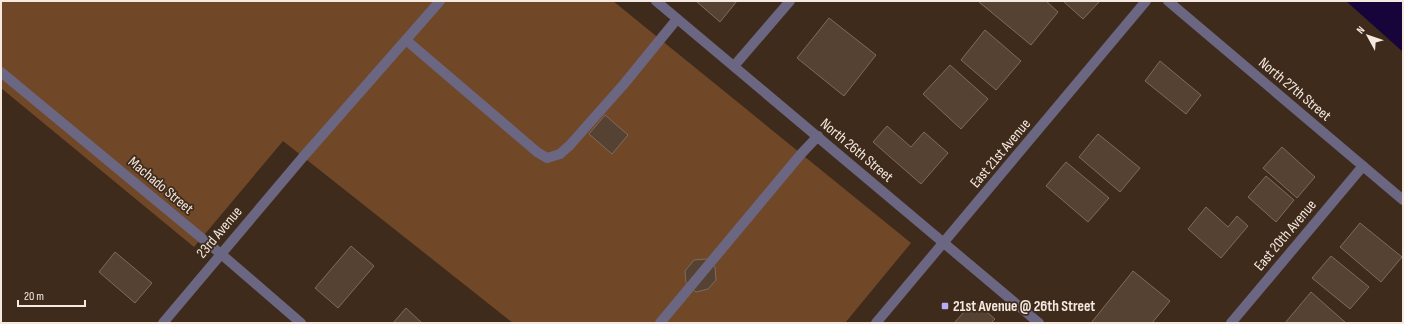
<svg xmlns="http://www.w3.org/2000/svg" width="1404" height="324" font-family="'Sofia Sans Condensed',sans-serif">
<rect width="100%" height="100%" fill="#3e2b1c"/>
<polygon fill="#714827" points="1,1 613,1 911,243 845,323 513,323 283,141 194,247 1,88"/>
<polygon fill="#17043b" points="1346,1 1403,1 1403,52"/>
<g fill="#564233" stroke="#806b5b">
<polygon points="696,1 737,1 720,22"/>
<polygon points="980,1 1046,1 1058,12 1031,45 979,2"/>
<polygon points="1063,1 1100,1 1083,19"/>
<polygon points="829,18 876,55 844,96 797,58"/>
<polygon points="985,30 1021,61 996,90 961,60"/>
<polygon points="1160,61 1201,95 1186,114 1145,81"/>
<polygon points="950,65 988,99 961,129 923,94"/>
<polygon points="605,115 628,135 612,154 589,134"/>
<polygon points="887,126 911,147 924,132 948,153 921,184 873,142"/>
<polygon points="1098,134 1140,168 1120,192 1079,157"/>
<polygon points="1282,147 1315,177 1297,198 1263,168"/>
<polygon points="1066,162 1109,198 1088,222 1046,186"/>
<polygon points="1266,176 1294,200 1276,222 1248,197"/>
<polygon points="1206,207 1228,227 1237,216 1248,226 1221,258 1188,229"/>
<polygon points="1360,223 1402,257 1381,282 1340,247"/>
<polygon points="351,246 374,266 338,308 315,288"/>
<polygon points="115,252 152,283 135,303 99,272"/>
<polygon points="1331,256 1369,287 1350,309 1312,278"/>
<polygon points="706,259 715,267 716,280 708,289 696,292 686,283 685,271 694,260"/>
<polygon points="1133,271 1170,301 1152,323 1091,323"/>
<polygon points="1311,292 1346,323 1285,323"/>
<polygon points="974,301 995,319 991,323 954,323"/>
<polygon points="406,308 422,323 393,323"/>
</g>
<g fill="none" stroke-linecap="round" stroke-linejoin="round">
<g stroke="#6b6783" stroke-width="10">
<polyline points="656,1 1039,323"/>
<polyline points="1168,1 1403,200"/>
<polyline points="406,40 523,140 537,152 547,158 560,154 570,145 624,84 677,19"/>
<polyline points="734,66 790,1"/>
<polyline points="1,72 221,254 301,323"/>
<polyline points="163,323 303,157 440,1"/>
<polyline points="660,323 801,154 818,136"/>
<polyline points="876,323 1146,1"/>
<polyline points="1231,323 1363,166"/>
</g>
</g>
<rect fill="#b7abf7" stroke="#3e2b1c" stroke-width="1.5" x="941" y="302" width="8" height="8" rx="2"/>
<g text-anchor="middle" stroke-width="3.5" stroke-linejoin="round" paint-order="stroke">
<g font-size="15" fill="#f5e9e0" stroke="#3e2b1c">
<text transform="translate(1295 89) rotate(40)" y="5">North 27th Street</text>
<text transform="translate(857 150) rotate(40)" y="5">North 26th Street</text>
<text transform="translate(1000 153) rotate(-50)" y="5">East 21st Avenue</text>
<text transform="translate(161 185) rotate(40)" y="5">Machado Street</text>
<text transform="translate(219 232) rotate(-50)" y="5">23rd Avenue</text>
<text transform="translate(1285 235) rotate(-50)" y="5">East 20th Avenue</text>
</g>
<g font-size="15" font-weight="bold" fill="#f5e9e0" stroke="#3e2b1c" text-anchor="start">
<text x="953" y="311">21st Avenue @ 26th Street</text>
</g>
</g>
<rect width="1404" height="324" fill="none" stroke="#f5e9e0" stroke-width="4"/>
<g transform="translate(1368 36) rotate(310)" stroke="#3e2b1c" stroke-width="3" paint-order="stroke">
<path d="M0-3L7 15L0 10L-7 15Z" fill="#f5e9e0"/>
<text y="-6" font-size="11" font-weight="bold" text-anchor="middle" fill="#f5e9e0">N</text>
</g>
<path d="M18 300v6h67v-6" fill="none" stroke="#f5e9e0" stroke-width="2"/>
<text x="24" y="300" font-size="12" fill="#f5e9e0" stroke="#3e2b1c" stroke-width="3" paint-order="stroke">20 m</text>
</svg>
